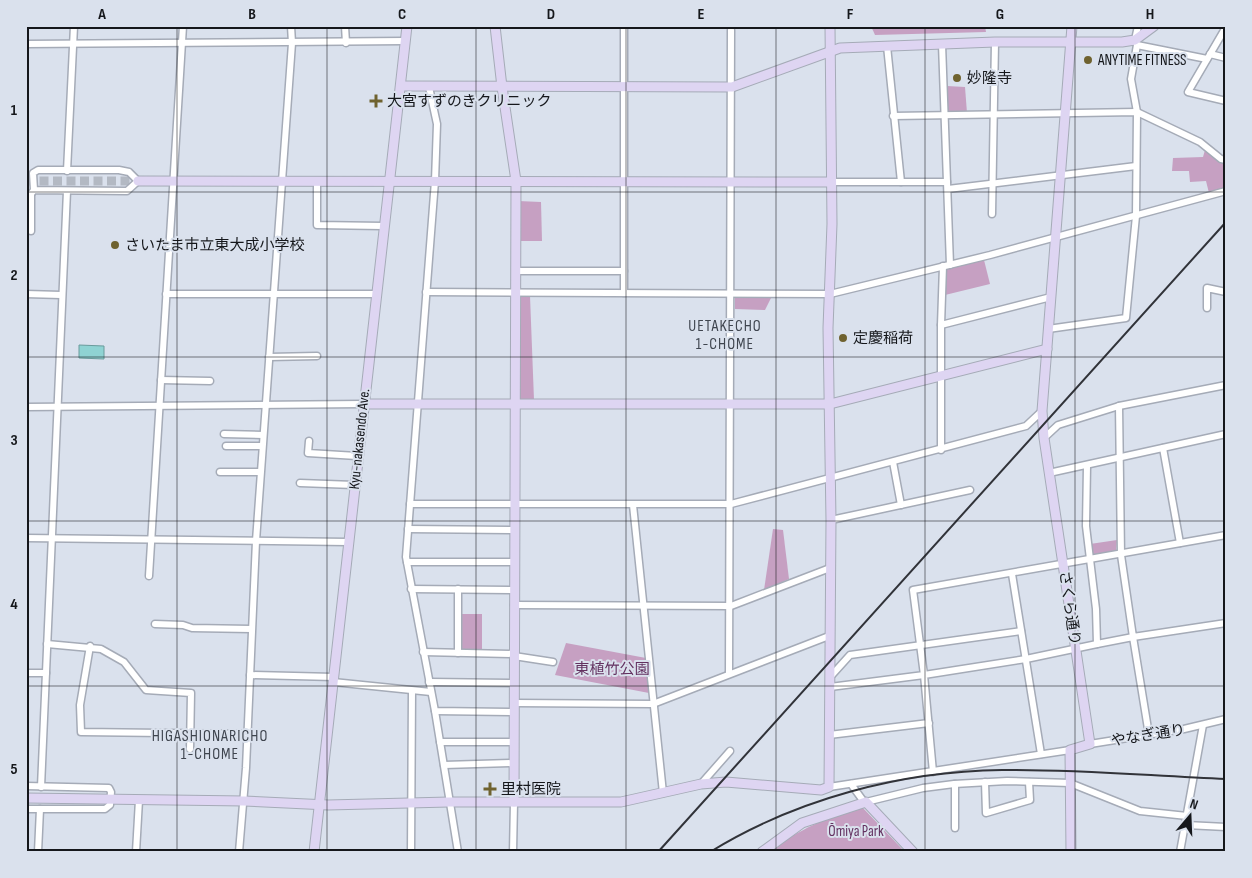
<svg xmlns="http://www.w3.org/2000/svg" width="1252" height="878" font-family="'Sofia Sans Condensed','Noto Sans JP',sans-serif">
<rect width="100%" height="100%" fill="#dae1ed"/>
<g fill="#c6a0c2">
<polygon points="871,26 985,26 986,32 875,35"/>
<polygon points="947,86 965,87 967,113 948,112"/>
<polygon points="1205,150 1226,162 1226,189 1209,193 1206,181 1190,182 1189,171 1172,171 1173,158 1203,157"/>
<polygon points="518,201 541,202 542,241 518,241"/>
<polygon points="984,260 990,284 945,295 945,272 948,268"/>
<polygon points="518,295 530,296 534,400 518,401"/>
<polygon points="772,296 765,310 735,309 735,297"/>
<polygon points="773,529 783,530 789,579 764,590"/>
<polygon points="1117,540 1116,553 1092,555 1090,544"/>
<polygon points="459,614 482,614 482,651 459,650"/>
<polygon points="566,643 646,658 649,693 555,675"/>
<path d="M862 807 905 852H769C801 828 824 819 862 807Z"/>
</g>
<polygon fill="#8fd3d3" stroke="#6a9b9c" points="79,345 104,346 104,359 79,358"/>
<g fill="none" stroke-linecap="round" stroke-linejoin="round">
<polyline stroke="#b3b9c3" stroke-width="9" stroke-dasharray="9 4.5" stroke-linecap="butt" points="26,181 138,181"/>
<defs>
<g id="street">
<polyline points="345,26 346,43"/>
<polyline points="1226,27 1188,92 1226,101"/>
<polyline points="26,44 405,41"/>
<polyline points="942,44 950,265"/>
<polyline points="1137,45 1207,59"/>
<polyline points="887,46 901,182"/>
<polyline points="1210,54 1226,58"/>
<polyline points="429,87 437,124 435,181 406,557 435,711 514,712"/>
<polyline points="893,116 1137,112 1200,142 1221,159 1226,160"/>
<polyline points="67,171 74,26"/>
<polyline points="317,181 317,225 383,226"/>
<polyline points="831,182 947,182"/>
<polyline points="948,189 1136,166"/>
<polyline points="26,194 31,194 34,190 127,191 138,181 129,172 119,170 38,170 33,173 34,190"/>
<polyline points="992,214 995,42"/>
<polyline points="31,231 31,194"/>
<polyline points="516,271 624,271"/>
<polyline points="426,292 830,294 990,255 1226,191"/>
<polyline points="624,293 624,26"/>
<polyline points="26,294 61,295"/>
<polyline points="166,294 375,294"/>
<polyline points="1207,308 1207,288 1226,292"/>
<polyline points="941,325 1051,297"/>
<polyline points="1048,329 1126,318 1136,216 1137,112 1131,79 1137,45 1135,40 1138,26"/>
<polyline points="269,357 317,356"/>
<polyline points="161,380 210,381"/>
<polyline points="1119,406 1121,555 1133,637 1226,623"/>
<polyline points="26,407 363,404"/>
<polyline points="224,434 263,435"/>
<polyline points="1044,438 1058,425 1119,406 1226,385"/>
<polyline points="309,441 308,453 357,456"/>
<polyline points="226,446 262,446"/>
<polyline points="1163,448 1180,543"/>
<polyline points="941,450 941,325 943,266"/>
<polyline points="893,462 901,505"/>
<polyline points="1087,466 1086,526 1096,609 1097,644 1133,637 1149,735"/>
<polyline points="220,472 260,472"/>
<polyline points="1049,473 1226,434"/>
<polyline points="300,483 354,485"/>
<polyline points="410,504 731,504 1026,426 1042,411"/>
<polyline points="633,505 663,793"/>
<polyline points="831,520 970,490"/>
<polyline points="408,529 515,530"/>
<polyline points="26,538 348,542"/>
<polyline points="407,562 514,562"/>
<polyline points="1012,574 1041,754"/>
<polyline points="149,576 183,26"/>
<polyline points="411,589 514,590"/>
<polyline points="514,605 731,606 830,568"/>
<polyline points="155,624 183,625 192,628 251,629"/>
<polyline points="47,644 101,649 124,662 146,690 191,693 190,749"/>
<polyline points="90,646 80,705 81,732 248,734"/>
<polyline points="423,652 514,654"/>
<polyline points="458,653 458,589"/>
<polyline points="514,656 553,662"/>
<polyline points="26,673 46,673"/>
<polyline points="729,673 731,30"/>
<polyline points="250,675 334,677"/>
<polyline points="831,676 850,655 1021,631"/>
<polyline points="333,682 431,692"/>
<polyline points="429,682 514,683"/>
<polyline points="830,687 924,675 913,590 1226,535"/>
<polyline points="514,703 653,704 829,636"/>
<polyline points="435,711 458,852"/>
<polyline points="829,735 929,723"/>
<polyline points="440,742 514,742"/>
<polyline points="1090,744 1184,729 1226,719"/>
<polyline points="444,765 514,763"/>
<polyline points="933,772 924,675 1026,659 1097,644"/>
<polyline points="985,782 986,813 1030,800 1029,782"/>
<polyline points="701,784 730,751"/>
<polyline points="851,784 864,802"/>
<polyline points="955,784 955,828"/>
<polyline points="26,786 109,788 111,792 110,805 105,809 26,809"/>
<polyline points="41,787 67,191"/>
<polyline points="829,787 1070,750"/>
<polyline points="866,802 923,788 954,784 1007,781 1070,783 1140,811 1187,816"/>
<polyline points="1186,825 1226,827"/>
<polyline points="38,852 40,809"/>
<polyline points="136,852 139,800"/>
<polyline points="239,852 246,768 256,541 292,43 291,26"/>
<polyline points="411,852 412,691"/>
<polyline points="513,852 514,802"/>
<polyline points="1180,852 1203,725"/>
</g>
<g id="secondary">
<polyline points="495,26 502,87 516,181 514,802"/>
<polyline points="401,86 732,87 840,48 995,42 1122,42 1135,40 1154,26"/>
<polyline points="138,181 831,182"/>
<polyline points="363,404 830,404 1047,349"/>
<polyline points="26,798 244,801 328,805 449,802 621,802 701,784 726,782 821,790 829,787 831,520 828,328 832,224 830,26"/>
<polyline points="314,852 407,26"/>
<polyline points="762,852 802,823 866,802 913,852"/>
<polyline points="1071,852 1070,750 1090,744 1044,438 1042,411 1072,26"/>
</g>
</defs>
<use href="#street" stroke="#a5abb7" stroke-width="9"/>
<use href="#secondary" stroke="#a5abb7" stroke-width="11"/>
<use href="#street" stroke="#fff" stroke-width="6"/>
<use href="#secondary" stroke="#ded5f2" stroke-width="9"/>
<g stroke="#313339" stroke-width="2">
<polyline points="658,852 1226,222"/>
<path d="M710 852C796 799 902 771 1002 770 1077 769 1151 776 1226 779"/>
</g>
</g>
<path fill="none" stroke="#15171b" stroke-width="1" stroke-opacity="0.55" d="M177 26V852M327 26V852M476 26V852M626 26V852M776 26V852M925 26V852M1075 26V852M26 192H1226M26 357H1226M26 521H1226M26 686H1226"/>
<g fill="#6f622f" stroke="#dae1ed" stroke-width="2">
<circle cx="1088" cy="60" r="5"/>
<circle cx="957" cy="78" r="5"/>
<path d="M373.5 93.5h5v5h5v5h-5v5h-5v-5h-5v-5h5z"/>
<circle cx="115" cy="245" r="5"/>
<circle cx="843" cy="338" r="5"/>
<path d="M487.5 781.5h5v5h5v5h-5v5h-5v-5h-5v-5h5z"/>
</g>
<g text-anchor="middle" stroke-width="4" stroke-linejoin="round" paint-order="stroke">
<g font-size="15" fill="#15171b" stroke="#dae1ed" text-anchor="start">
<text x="1098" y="65">ANYTIME FITNESS</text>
<text x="967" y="83">妙隆寺</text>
<text x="387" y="106">大宮すずのきクリニック</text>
<text x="125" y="250">さいたま市立東大成小学校</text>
<text x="853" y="343">定慶稲荷</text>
<text x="501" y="794">里村医院</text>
</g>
<g font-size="15" fill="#15171b" stroke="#dae1ed">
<text transform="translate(359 439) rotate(-84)" y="5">Kyu-nakasendo Ave.</text>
<text transform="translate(1070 608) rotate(82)" y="5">さくら通り</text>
<text transform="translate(1148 735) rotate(-9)" y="5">やなぎ通り</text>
</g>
<g font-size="15" fill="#633160" stroke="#dae1ed">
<text x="612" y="674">東植竹公園</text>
<text x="856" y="836">Ōmiya Park</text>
</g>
<g font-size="16" letter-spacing="1" fill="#3f454f" stroke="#dae1ed">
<text x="725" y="331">UETAKECHO<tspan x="725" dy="18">1-CHOME</tspan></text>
<text x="210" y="741">HIGASHIONARICHO<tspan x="210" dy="18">1-CHOME</tspan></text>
</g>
</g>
<rect width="1252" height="878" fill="none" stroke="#dae1ed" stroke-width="55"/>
<g transform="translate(1190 816) rotate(19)" stroke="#dae1ed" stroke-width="4" paint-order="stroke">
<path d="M0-4L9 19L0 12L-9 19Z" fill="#15171b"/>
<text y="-8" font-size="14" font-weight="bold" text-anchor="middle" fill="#15171b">N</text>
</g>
<rect x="28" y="28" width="1196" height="822" fill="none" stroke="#15171b" stroke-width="2"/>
<g font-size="16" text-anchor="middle" font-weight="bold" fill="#15171b">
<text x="102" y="19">A</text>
<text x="252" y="19">B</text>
<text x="402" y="19">C</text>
<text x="551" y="19">D</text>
<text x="701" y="19">E</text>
<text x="850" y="19">F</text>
<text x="1000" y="19">G</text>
<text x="1150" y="19">H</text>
<text x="14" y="115">1</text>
<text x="14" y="280">2</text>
<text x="14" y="445">3</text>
<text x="14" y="609">4</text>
<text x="14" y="774">5</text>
</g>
</svg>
